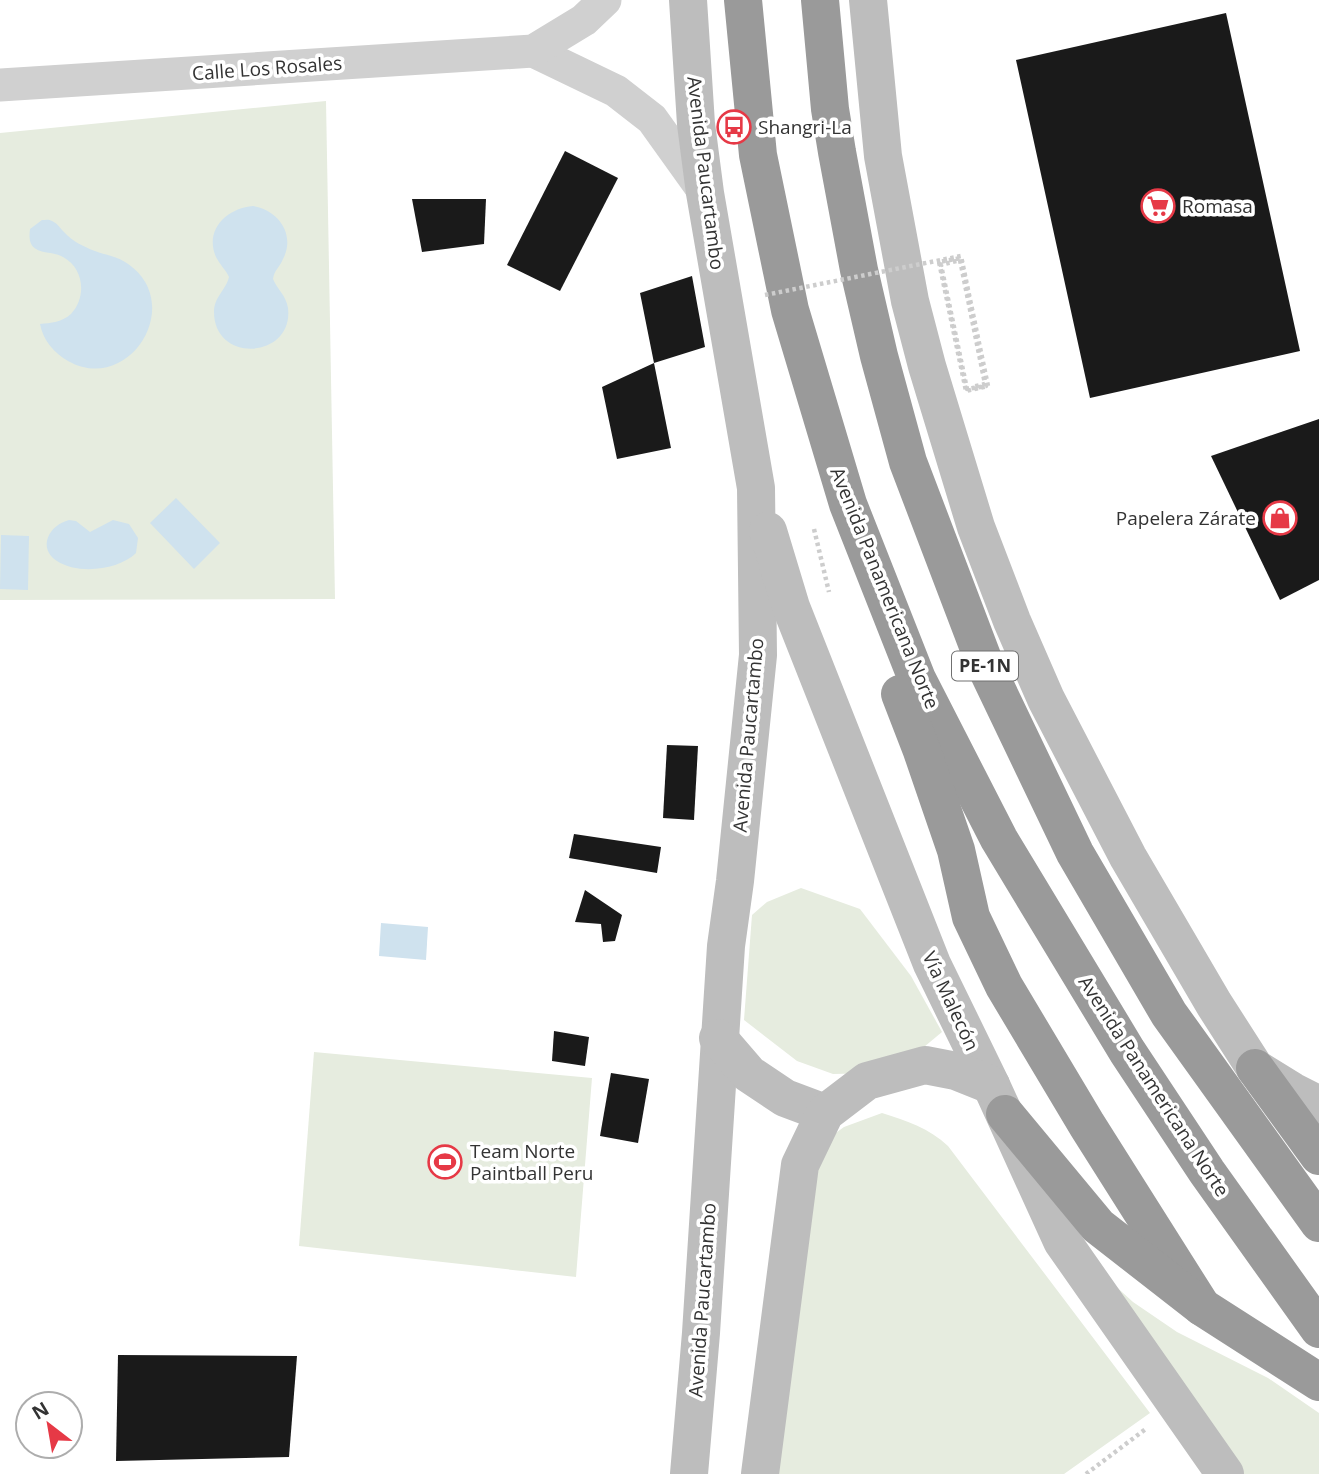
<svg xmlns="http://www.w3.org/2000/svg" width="1319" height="1474" font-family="'Open Sans',sans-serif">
<rect width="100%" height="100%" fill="#fff"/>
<g fill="#e6ecdf">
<polygon points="326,101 335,599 0,600 0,133"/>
<polygon points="801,888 860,909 911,976 942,1032 918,1052 879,1073 833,1074 797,1061 744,1020 752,915 767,902"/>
<polygon points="314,1052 592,1078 576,1277 299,1246"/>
<path d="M882 1113C907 1121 929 1128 948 1146L1150 1413 1064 1474H768L810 1177 830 1137 844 1127Z"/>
<polygon points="1079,1253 1133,1302 1177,1332 1268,1378 1319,1413 1319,1474 1239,1474"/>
</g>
<g fill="#cfe2ee">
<path d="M253 206C278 210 296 234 283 259 280 267 274 270 273 279 277 289 286 295 288 308 294 359 214 364 214 312 214 297 226 290 229 277 226 270 220 265 216 257 204 230 227 208 253 206Z"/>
<path d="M42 220C45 220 49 219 52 221 57 223 60 228 64 232 72 241 84 247 95 251 105 255 116 256 125 262 188 301 130 396 68 361 54 353 43 340 40 324 51 323 62 322 71 314 87 297 84 268 63 257 55 252 44 254 36 249 29 245 29 237 30 229Z"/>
<polygon points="176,498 220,543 194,569 150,523"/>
<path d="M69 520 76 521 90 532 113 520 129 524 138 538 136 553C119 570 78 575 57 561 37 548 49 525 69 520Z"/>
<polygon points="1,535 29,536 28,590 0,589"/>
<polygon points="381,923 428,927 426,960 379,956"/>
</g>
<g fill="#1a1a1a">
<polygon points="1226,13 1300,351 1090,398 1016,60"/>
<polygon points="565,151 618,178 560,291 507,265"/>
<polygon points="412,199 486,199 484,244 422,252"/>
<polygon points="692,276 705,347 654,363 671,448 617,459 602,387 654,363 640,293"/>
<polygon points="1319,419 1319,580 1280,600 1211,456"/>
<polygon points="667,745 698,746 694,820 663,818"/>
<polygon points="574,834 661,847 657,873 569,858"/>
<polygon points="585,890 622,915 615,941 603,942 601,924 575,922"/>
<polygon points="554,1031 589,1037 585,1066 552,1061"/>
<polygon points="611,1073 649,1079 638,1143 600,1136"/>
<polygon points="118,1355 297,1356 289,1457 116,1461"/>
</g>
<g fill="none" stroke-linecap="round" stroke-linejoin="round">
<g stroke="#cdcdcd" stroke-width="4.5" stroke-dasharray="3.5 3.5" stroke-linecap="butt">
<polyline points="960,260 985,384 972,387"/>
<polyline points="814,529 829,592"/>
<polyline points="1086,1474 1147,1428"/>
</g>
<g stroke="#d0d0d0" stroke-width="33">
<polyline points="533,51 616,91 652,119 705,193"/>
<polyline points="0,85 533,51 584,20 605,0"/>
</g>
<g stroke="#bdbdbd" stroke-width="38">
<polyline points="688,0 696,124 705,193 756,488 758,655 735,881 726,946 701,1333 689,1474"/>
<polyline points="868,0 883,156 910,301 927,366 976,527 1012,621 1046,699 1128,857 1214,1004 1255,1068 1292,1091 1319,1105"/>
<polyline points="768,531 791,607 932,964 991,1085 1062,1241 1225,1474"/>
<polyline points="718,1038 749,1074 785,1098 825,1113"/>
<polyline points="760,1474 800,1165 825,1113 867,1081 925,1065 956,1071 991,1085"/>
</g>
<g stroke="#9a9a9a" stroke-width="38">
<polyline points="743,0 758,155 790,310 848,504 917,679 999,839 1127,1051 1207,1172 1319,1329"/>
<polyline points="820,0 830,109 837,152 859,270 879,356 908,462 986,667 1075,853 1169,1014 1319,1223"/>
<polyline points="900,694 922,751 956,850 971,917 1004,986 1087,1125 1202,1307"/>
<polyline points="1255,1068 1319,1156"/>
<polyline points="1005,1114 1098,1226 1202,1307 1319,1382"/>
</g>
<polyline stroke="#cdcdcd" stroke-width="4.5" stroke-dasharray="3.5 3.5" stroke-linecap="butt" points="765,295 961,256 988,386 966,391 939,262 961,258 986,386 967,389 941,265 960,260"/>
</g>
<defs>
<symbol id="bus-ring" viewBox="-11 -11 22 22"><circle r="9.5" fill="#fff" stroke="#e63946" stroke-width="1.5"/><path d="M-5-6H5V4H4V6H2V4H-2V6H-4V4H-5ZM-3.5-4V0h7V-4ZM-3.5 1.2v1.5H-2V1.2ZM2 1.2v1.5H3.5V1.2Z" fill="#e63946"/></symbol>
<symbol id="supermarket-ring" viewBox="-11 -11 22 22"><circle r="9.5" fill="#fff" stroke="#e63946" stroke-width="1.5"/><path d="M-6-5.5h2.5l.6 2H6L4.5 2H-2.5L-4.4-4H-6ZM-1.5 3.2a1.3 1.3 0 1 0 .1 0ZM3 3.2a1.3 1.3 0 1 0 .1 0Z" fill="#e63946"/></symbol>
<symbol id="shop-ring" viewBox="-11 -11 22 22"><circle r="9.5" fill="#fff" stroke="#e63946" stroke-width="1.5"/><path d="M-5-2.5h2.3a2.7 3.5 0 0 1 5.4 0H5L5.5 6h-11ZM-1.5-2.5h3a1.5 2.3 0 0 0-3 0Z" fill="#e63946"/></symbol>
<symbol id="stadium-ring" viewBox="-11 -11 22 22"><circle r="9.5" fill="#fff" stroke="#e63946" stroke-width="1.5"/><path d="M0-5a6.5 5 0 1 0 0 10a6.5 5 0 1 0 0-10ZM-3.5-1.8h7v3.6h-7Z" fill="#e63946"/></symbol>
</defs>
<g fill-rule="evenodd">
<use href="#bus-ring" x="715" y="108" width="38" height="38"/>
<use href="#supermarket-ring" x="1139" y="187" width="38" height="38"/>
<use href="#shop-ring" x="1261" y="499" width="38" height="38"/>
<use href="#stadium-ring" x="426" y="1143" width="38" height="38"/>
</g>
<g text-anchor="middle" stroke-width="7" stroke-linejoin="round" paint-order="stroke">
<rect fill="#fff" stroke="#707070" stroke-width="2" x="952" y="651.5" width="66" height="29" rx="5"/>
<g font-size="18" font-weight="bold" fill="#333">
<text x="985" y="672">PE-1N</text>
</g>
<g font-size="19" fill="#333" stroke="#fff">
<text transform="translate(267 68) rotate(-4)" y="7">Calle Los Rosales</text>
<text transform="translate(706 173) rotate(83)" y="7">Avenida Paucartambo</text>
<text transform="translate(885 588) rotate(68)" y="7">Avenida Panamericana Norte</text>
<text transform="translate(748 735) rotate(-85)" y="7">Avenida Paucartambo</text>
<text transform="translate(951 1001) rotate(65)" y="7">Vía Malecón</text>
<text transform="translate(1154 1086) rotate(57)" y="7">Avenida Panamericana Norte</text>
<text transform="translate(702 1300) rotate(-86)" y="7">Avenida Paucartambo</text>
</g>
<g font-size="19" fill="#333" stroke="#fff" text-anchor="start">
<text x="758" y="134">Shangri-La</text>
<text x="1182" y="213">Romasa</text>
<text x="1256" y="525" text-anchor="end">Papelera Zárate</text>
<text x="470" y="1158">Team Norte<tspan x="470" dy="22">Paintball Peru</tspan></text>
</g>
</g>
<g transform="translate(49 1425) rotate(329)"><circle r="33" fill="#ffffff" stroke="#adadad" stroke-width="2"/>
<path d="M0-5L12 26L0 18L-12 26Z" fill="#e63946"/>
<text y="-10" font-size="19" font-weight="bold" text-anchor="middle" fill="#333333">N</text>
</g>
</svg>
